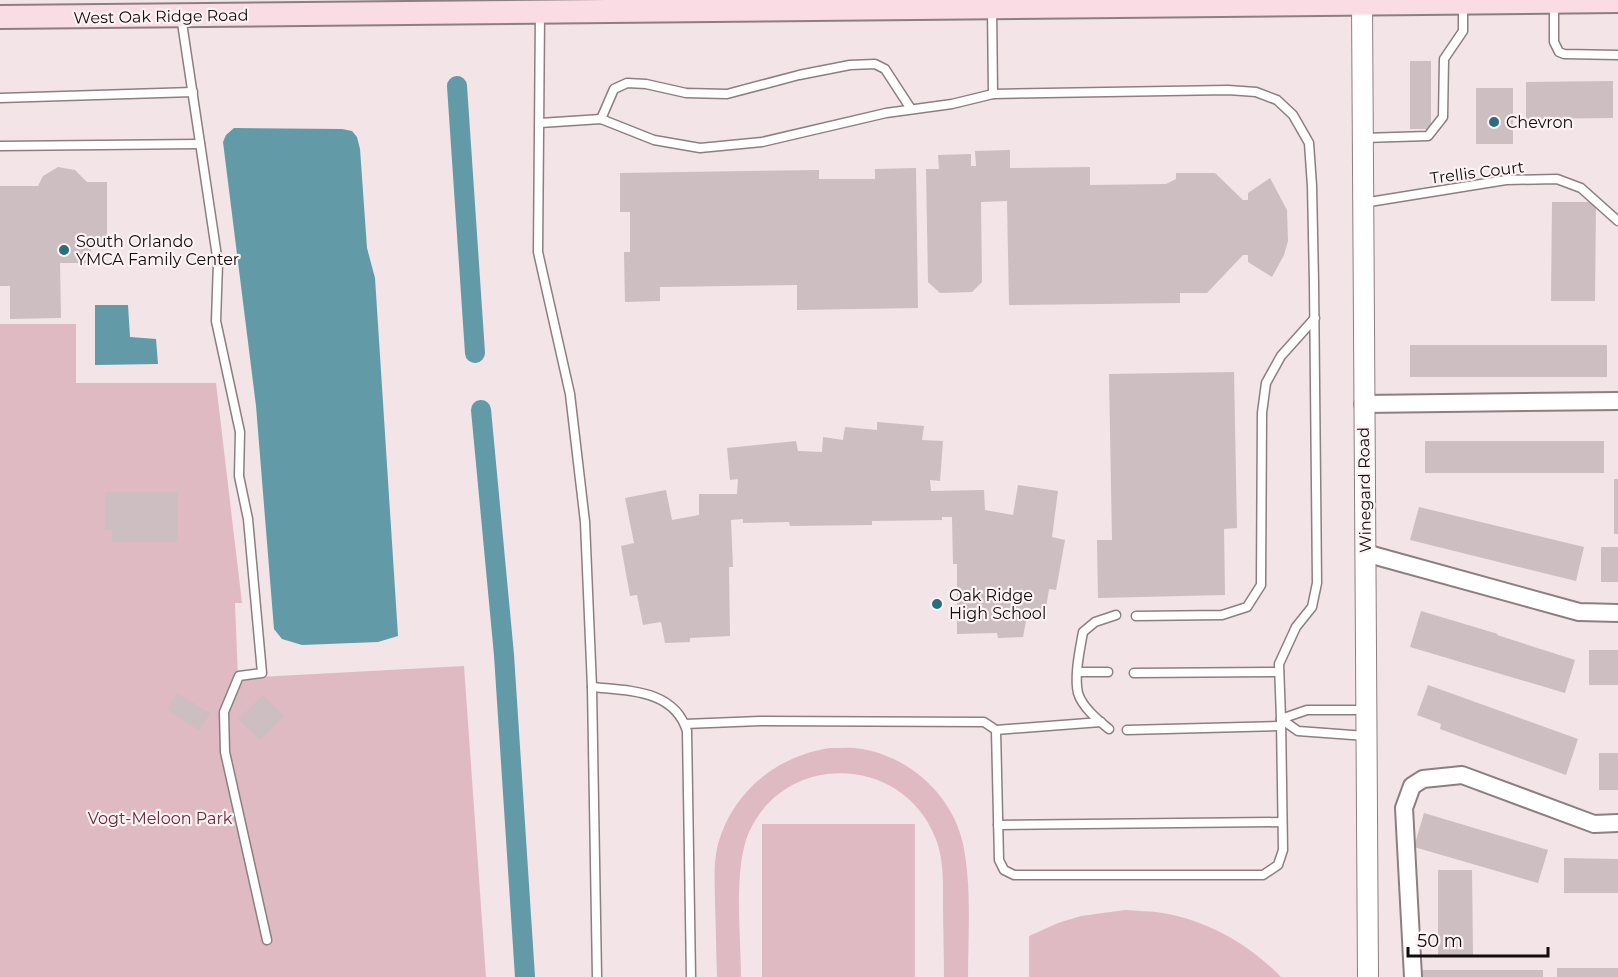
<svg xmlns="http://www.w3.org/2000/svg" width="1618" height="977" font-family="Montserrat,sans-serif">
<rect width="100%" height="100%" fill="#f2e4e7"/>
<g fill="#e0bac3">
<polygon points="0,324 76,324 76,383 216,383 242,603 235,603 238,678 464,666 486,977 0,977"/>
<path d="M830 748C841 748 852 747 862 749 910 757 953 796 963 844 972 887 968 934 968 977H944C944 953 943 928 943 904 943 882 944 858 935 837 902 755 786 751 749 832 733 868 741 937 741 977H717C716 952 716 928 715 903 715 884 713 863 718 844 733 791 777 756 830 748Z"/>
<rect x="762" y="824" width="153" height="153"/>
<path d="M1125 910C1137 911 1151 911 1163 913 1208 921 1249 944 1281 977H1029V936L1058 923 1081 916Z"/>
</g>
<g fill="#629aa7">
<polygon points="234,128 342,129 352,131 357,137 360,149 367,248 375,278 398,636 378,642 302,645 282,639 274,629 256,406 223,142 226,135"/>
<polygon points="95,305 128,305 130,337 156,339 158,364 95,365"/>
</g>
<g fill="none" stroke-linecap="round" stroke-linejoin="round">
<g stroke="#629aa7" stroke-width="20">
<polyline points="457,86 475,353"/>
<polyline points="481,410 504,655 525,977"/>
</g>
</g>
<g fill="#ccbec1">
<rect x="1410" y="61" width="21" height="68"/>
<polygon points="1613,81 1613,118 1526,119 1526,82"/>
<rect x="1476" y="88" width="37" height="56"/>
<polygon points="1010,150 1010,168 1090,167 1090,185 1166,184 1176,179 1176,173 1215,173 1243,200 1248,200 1248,193 1270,178 1287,210 1288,241 1284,255 1272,277 1248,262 1248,255 1243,255 1207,293 1180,293 1180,303 1009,305 1007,201 981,202 982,282 972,292 940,293 928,282 926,169 939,169 938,155 971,154 971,166 976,166 975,151"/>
<polygon points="58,167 75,170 87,182 107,182 107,245 91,245 91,263 60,263 61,318 10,319 10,286 0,286 0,186 38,186 43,176"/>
<polygon points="916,168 918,308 797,310 797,285 660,287 660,301 625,302 624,252 630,252 630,212 620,212 620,173 819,170 819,179 875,179 875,169"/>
<polygon points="1552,202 1596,202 1595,301 1551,301"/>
<rect x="1410" y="345" width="197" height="32"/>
<polygon points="1234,372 1237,528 1224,529 1225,595 1098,598 1097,540 1112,540 1109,374"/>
<polygon points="877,422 924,426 922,440 943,441 940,481 930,480 931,491 984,490 985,510 1013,515 1018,485 1058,491 1052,537 1065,540 1056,590 1049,589 1044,620 1027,616 1023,637 998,638 997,633 957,634 957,564 953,564 952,517 942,517 942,520 872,521 872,525 790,526 789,522 743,523 743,519 731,520 733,567 729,567 730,636 690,638 690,642 665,643 661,622 643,625 637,595 630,596 621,546 634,543 625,498 666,490 672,520 699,515 699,494 737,494 738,479 730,480 727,448 796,441 798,451 822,452 823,437 843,440 845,427 877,430"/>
<rect x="1425" y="441" width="179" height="32"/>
<rect x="1614" y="479" width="4" height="55"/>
<polygon points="105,492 178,492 178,542 112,542 112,530 105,530"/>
<polygon points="1419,507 1584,547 1576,581 1410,540"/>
<rect x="1601" y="547" width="17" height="35"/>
<polygon points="1421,611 1498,634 1497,635 1575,660 1565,693 1410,647"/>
<rect x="1589" y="650" width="29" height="35"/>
<polygon points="1428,685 1578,739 1566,775 1440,729 1441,724 1417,715"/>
<polygon points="177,693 210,713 199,730 167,710"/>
<polygon points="263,695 284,716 260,740 238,719"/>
<rect x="1599" y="753" width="19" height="37"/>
<polygon points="1424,813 1548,850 1538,883 1414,847"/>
<polygon points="1564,858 1618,859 1618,893 1564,893"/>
<polygon points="1438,870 1472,870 1473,956 1438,956"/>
<rect x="1557" y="968" width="61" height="9"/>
<rect x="1415" y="970" width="128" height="7"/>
</g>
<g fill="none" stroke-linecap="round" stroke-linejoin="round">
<defs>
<g id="service">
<polyline points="1554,2 1554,42 1559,52 1564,54 1618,55"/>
<polyline points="992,7 993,94"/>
<polyline points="540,12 538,252 570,394 585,522 592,687 597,977"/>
<polyline points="181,16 218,263 216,321 240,432 239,476 248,519 262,673 239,676 224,712 225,752 267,940"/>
<polyline points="0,98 193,92"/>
<polyline points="601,119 614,89 627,83 646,84 686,93 727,94 799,75 850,65 875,64 885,69 911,109"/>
<polyline points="540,123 601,119 654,140 700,148 762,142 886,113 952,104 993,94 1228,90 1256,92 1277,100 1293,115 1309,143 1312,186 1314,283 1317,583 1312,607 1296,627 1279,664 1281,719 1283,850 1278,865 1263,875 1014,875 1004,870 999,860 996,730 984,722 760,721 685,724"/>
<polyline points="1363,138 1428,136 1443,117 1444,59 1463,31 1463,2"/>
<polyline points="0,146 200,144"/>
<polyline points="1363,203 1506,180 1557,179 1581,188 1618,221"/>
<polyline points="1136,616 1222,615 1247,607 1261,585 1262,413 1266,383 1281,356 1315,318"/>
<polyline points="1078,672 1108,672"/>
<polyline points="1134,673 1279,672"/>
<path d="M592 687C628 691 674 689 687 731L691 977"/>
<polyline points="1281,719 1298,731 1366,736"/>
<polyline points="1281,719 1307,710 1365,710"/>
<path d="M1109 729C1098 720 1082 707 1078 693 1074 676 1080 649 1083 632L1095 622 1116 615"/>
<polyline points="996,730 1101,722"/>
<polyline points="1127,730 1281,726"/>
<polyline points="998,825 1282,822"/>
</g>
<g id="minor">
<polyline points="1363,404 1618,401"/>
<polyline points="1365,553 1579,612 1618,613"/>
<polyline points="1413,977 1404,808 1412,786 1423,779 1462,775 1594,824 1618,823"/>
</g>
<polyline id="tertiary" points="1362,3 1368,977"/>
<polyline id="secondary" points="0,17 1618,1"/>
</defs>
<use href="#service" stroke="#8c7f82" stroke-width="11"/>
<use href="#minor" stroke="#8c7f82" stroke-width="20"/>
<use href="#tertiary" stroke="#8c7f82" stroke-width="22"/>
<use href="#secondary" stroke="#8c7f82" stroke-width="26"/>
<use href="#service" stroke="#fff" stroke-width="8"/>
<use href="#minor" stroke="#fff" stroke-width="16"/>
<use href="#tertiary" stroke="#fff" stroke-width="20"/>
<use href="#secondary" stroke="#f9dce4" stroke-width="22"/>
</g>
<g fill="#286e7c" stroke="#fdf2f4" stroke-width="2">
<circle cx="1494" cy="122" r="6"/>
<circle cx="64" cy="250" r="6"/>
<circle cx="937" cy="604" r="6"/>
</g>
<g text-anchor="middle" stroke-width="4.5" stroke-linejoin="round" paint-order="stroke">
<g font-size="16" fill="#110c0d" stroke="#fdf2f4">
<text transform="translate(161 16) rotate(-1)" y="6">West Oak Ridge Road</text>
<text transform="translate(1477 172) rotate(-7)" y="6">Trellis Court</text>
<text transform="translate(1364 490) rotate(-91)" y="6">Winegard Road</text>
</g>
<g font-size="16" fill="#110c0d" stroke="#fdf2f4" text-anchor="start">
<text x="1506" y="128">Chevron</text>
<text x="76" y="247">South Orlando<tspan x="76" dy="18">YMCA Family Center</tspan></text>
<text x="949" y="601">Oak Ridge<tspan x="949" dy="18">High School</tspan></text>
</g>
<g font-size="16" fill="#67293d" stroke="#fdf2f4">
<text x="160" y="824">Vogt-Meloon Park</text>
</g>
</g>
<path d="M1408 947v9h140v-9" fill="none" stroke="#110c0d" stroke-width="3"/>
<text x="1417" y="947" font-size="18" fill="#110c0d" stroke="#fdf2f4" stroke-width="4.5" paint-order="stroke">50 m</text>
</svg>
